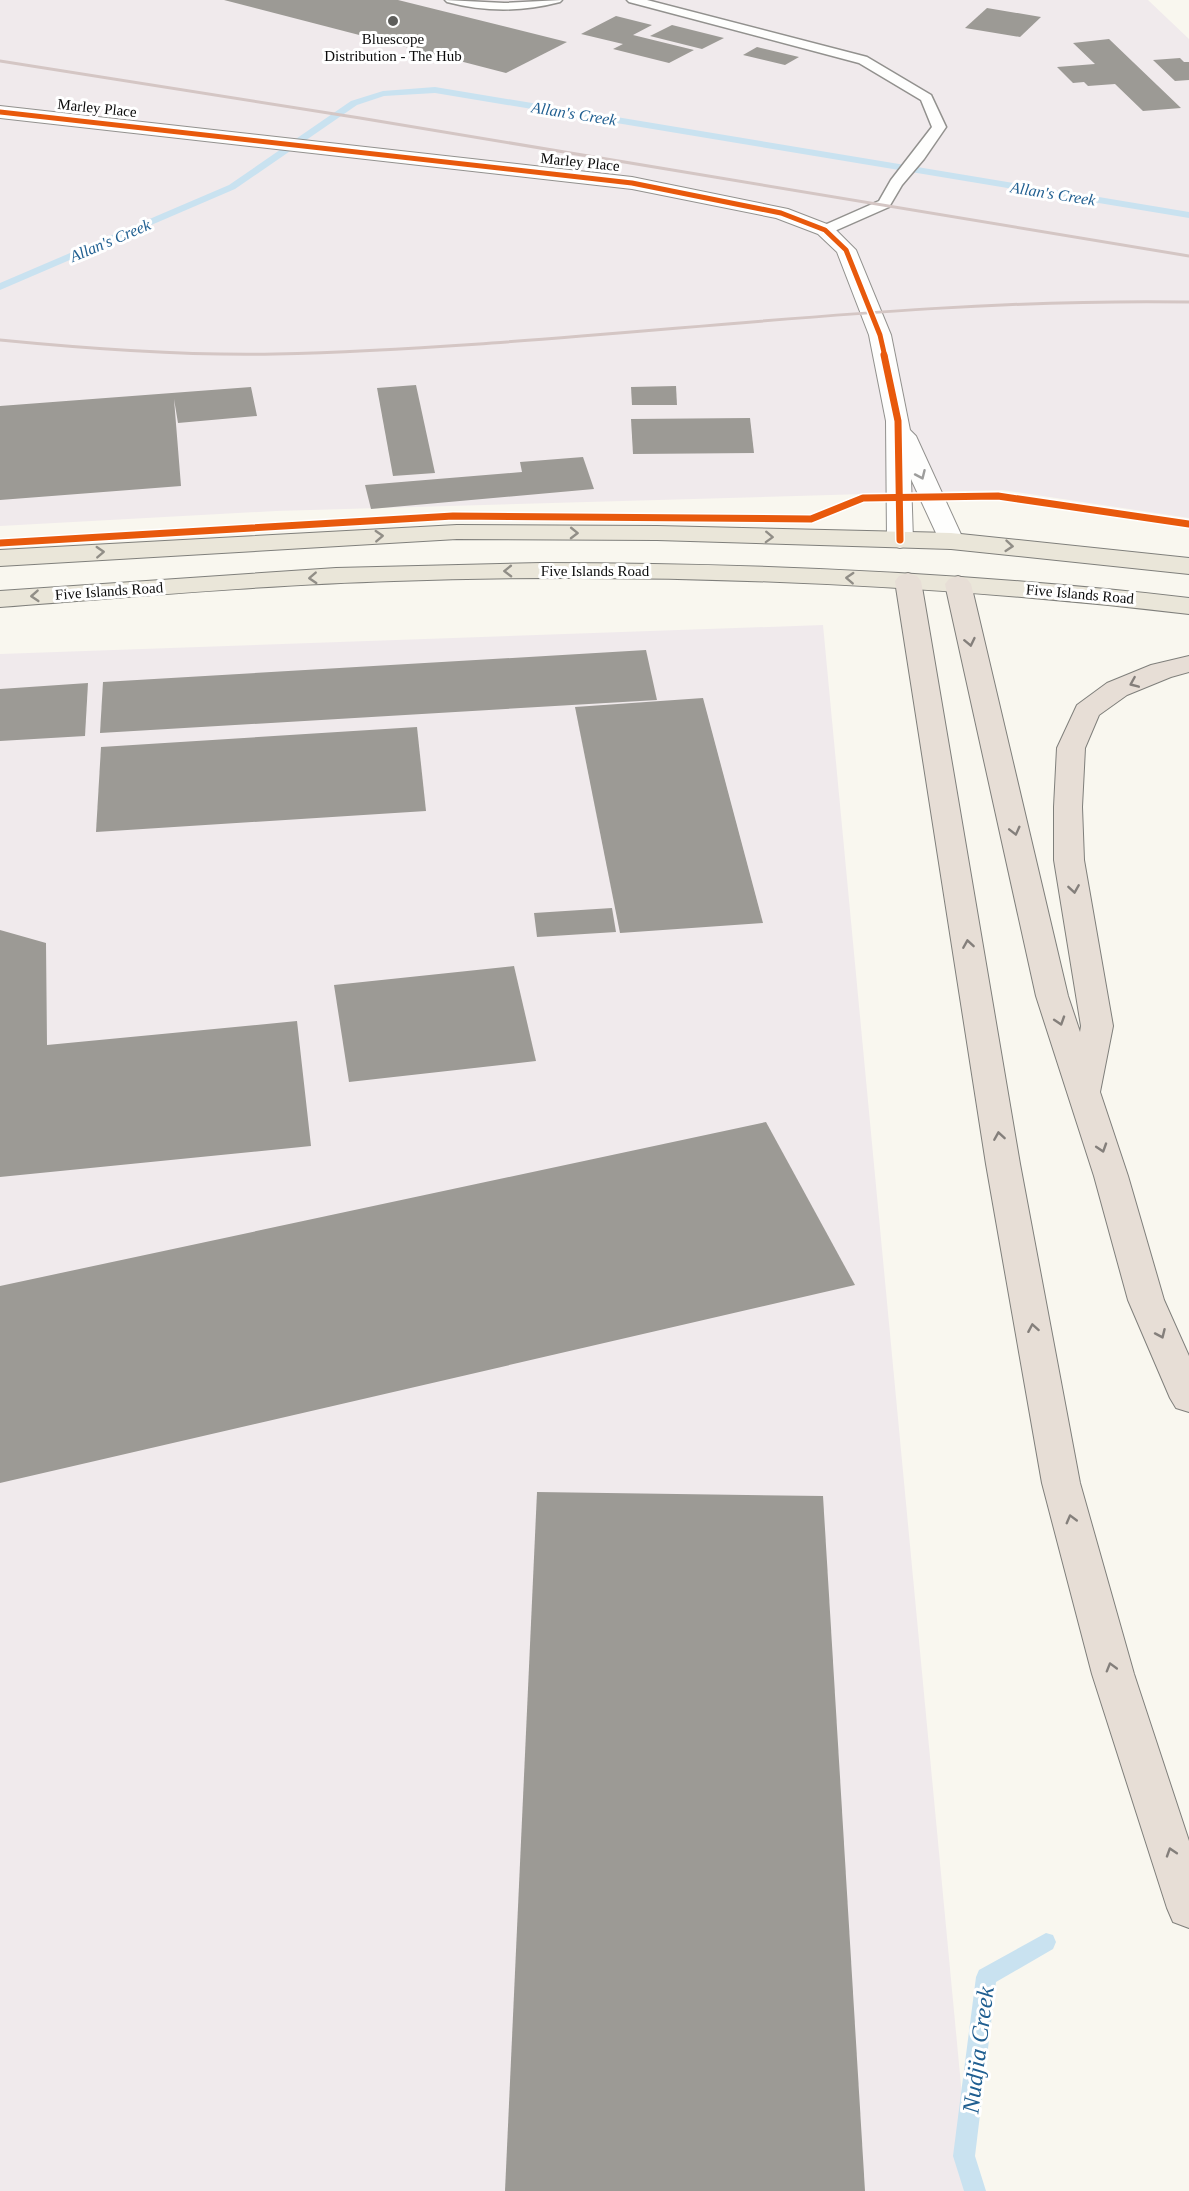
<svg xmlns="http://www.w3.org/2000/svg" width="1189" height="2191" font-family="'Times New Roman',serif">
<rect width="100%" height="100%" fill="#f9f7ef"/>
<g fill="#f0eaec">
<polygon points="0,0 1148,0 1189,39 1189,518 1002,490 276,511 0,526"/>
<polygon points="823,625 971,2191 0,2191 0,654"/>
</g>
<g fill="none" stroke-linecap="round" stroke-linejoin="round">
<g fill="#c9e2f0" fill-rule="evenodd">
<polygon points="435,87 1189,212 1189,218 435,93 384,96 357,105 235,189 0,290 0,283 229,185 351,101 383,91"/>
<polygon points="1046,1933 1053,1935 1056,1942 1053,1949 996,1982 975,2156 986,2191 964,2191 953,2156 976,1977 979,1970"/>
</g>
</g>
<g fill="#9c9a95">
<polygon points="224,0 398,0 567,42 506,73"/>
<polygon points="987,8 1041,17 1020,37 965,28"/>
<polygon points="616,16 652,25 633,35 694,50 669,63 613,49 623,44 581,34"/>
<polygon points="672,25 724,38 702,49 650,36"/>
<polygon points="1109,39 1181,108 1143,111 1115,84 1088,86 1084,82 1073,83 1057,67 1095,64 1073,43"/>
<polygon points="757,47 799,57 785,65 743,55"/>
<polygon points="1180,58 1184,62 1189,62 1189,80 1175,81 1153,60"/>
<polygon points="416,385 435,473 393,476 377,388"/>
<polygon points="676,386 677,405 632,405 631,387"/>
<polygon points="251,387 257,416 178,423 174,399 181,486 0,500 0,406"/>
<polygon points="750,418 754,453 633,454 631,419"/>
<polygon points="583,457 594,489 371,509 365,485 522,472 520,462"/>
<polygon points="646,650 657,700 100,733 103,682"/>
<polygon points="88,683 85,736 0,741 0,689"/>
<polygon points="703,698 763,923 620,933 575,707"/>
<polygon points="417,727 426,811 96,832 101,747"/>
<polygon points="612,908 616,932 537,937 534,913"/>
<polygon points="0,930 46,943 47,1045 297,1021 311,1146 0,1177"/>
<polygon points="514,966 536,1061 349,1082 334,985"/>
<polygon points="766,1122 855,1285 0,1483 0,1286"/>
<polygon points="537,1492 823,1496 865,2191 505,2191"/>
</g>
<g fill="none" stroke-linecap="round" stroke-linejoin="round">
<defs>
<g id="lane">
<path d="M445 0 504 3 562 0 560 2C522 12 485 12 447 2Z"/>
<polygon points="627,0 647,0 867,57 931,95 946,127 924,159 902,185 889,207 830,233 820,233 818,230 820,227 879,201 891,180 932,127 921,100 859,63 629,2"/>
</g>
<polygon id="street" points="0,106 632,177 788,209 832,226 856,250 891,335 910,430 916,436 964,541 960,546 951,549 942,546 911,479 913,540 909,545 900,548 891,545 887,540 886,421 869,335 837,252 818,234 776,218 632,189 0,118"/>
<g id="primary">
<polygon points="457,525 657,526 951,533 1189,558 1189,574 951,549 657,540 457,539 0,566 0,550"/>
<path d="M541 563C758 563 973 573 1189 598V614C925 583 660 572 394 581 263 585 131 597 0 607V591L336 568Z"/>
</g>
<g id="highway">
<polygon points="908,573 917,576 921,581 1020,1164 1080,1483 1134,1674 1189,1841 1189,1928 1173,1922 1167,1908 1092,1674 1042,1483 986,1164 895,581 899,576"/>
<polygon points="958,576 967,579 971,584 1068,996 1080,1032 1081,1026 1054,860 1054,807 1057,748 1077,705 1107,683 1151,665 1189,656 1189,672 1171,677 1127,695 1099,715 1085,748 1082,807 1084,860 1113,1026 1100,1092 1128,1176 1164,1300 1189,1356 1189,1412 1176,1408 1170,1398 1128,1300 1094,1176 1036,996 945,584 949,579"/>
</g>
</defs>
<use href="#lane" stroke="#92918e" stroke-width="3"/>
<use href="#street" stroke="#92918e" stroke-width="2"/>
<use href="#primary" stroke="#7f7f7b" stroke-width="2"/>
<use href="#highway" stroke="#7f7f7b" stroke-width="2"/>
<use href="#lane" fill="#fefefd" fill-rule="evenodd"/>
<use href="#street" fill="#fefefd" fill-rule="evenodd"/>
<use href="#primary" fill="#eae6d9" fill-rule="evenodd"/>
<use href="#highway" fill="#e7ded6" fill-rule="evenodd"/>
<g stroke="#d4c6c4" stroke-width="3">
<polyline points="0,61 360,118 1189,256"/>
<path d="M0 340C91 349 183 356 275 354 580 347 883 297 1189 302"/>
</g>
<defs>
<polyline id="cycleway-far1" points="0,112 632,183 781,213 825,230 846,250 880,335 885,357"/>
<g id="cycleway">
<polyline points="884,355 898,421 900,540"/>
<polyline points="0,543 453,516 811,519 863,498 998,496 1189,524"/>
</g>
</defs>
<use href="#cycleway-far1" stroke="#fff" stroke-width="8"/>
<use href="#cycleway" stroke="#fff" stroke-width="10"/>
<use href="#cycleway-far1" stroke="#e8590c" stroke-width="5"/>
<use href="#cycleway" stroke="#e8590c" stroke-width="7"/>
</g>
<defs><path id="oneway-chevron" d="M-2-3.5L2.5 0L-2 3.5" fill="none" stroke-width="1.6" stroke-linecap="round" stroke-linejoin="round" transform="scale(1.5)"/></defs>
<use stroke="#9d9d9c" href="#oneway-chevron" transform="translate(921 475) rotate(66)"/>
<g stroke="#918e87">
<use href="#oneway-chevron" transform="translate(574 533) rotate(1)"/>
<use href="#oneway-chevron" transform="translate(379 536) rotate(-3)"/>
<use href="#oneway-chevron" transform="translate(769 537) rotate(2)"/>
<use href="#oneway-chevron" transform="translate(1009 546) rotate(5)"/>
<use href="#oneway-chevron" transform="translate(100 552) rotate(-3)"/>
<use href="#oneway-chevron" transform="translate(508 571) rotate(179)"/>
<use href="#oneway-chevron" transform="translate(313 578) rotate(177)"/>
<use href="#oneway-chevron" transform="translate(850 578) rotate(-177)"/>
<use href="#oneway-chevron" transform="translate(35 596) rotate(176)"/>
</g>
<g stroke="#847f7b">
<use href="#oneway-chevron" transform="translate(970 642) rotate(78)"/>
<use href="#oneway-chevron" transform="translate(1134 683) rotate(157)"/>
<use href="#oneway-chevron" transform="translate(1015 831) rotate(76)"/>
<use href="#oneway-chevron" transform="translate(1074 889) rotate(81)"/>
<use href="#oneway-chevron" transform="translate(968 944) rotate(-99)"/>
<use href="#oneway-chevron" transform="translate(1060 1021) rotate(72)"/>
<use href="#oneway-chevron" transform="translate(999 1136) rotate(-99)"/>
<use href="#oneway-chevron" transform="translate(1102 1148) rotate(72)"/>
<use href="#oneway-chevron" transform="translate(1033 1328) rotate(-100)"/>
<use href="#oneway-chevron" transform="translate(1161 1334) rotate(66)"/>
<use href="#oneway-chevron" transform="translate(1071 1519) rotate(-105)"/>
<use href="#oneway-chevron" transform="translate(1111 1667) rotate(-106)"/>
<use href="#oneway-chevron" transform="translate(1171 1852) rotate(-108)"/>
</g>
<circle fill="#5e5e5b" stroke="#fff" stroke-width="2" cx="393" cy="21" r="6"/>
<g text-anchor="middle" stroke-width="6" stroke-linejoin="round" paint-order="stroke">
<g font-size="15" fill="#0b0b0b" stroke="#fff">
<text x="393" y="44">Bluescope<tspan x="393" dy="17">Distribution - The Hub</tspan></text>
</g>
<g font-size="15" fill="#0b0b0b" stroke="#fff">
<text transform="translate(97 108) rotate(6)" y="5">Marley Place</text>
<text transform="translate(580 162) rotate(6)" y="5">Marley Place</text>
<text x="595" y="576">Five Islands Road</text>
<text transform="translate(109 591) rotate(-4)" y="5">Five Islands Road</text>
<text transform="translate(1080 594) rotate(5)" y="5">Five Islands Road</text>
</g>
<g font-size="16" font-style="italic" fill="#205f91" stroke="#fff">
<text transform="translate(574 113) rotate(9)" y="6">Allan's Creek</text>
<text transform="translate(1053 193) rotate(9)" y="6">Allan's Creek</text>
<text transform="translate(110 240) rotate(-23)" y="6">Allan's Creek</text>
</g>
<g font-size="24" font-style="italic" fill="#205f91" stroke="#fff">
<text transform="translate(978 2050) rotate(-83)" y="8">Nudjia Creek</text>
</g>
</g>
</svg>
